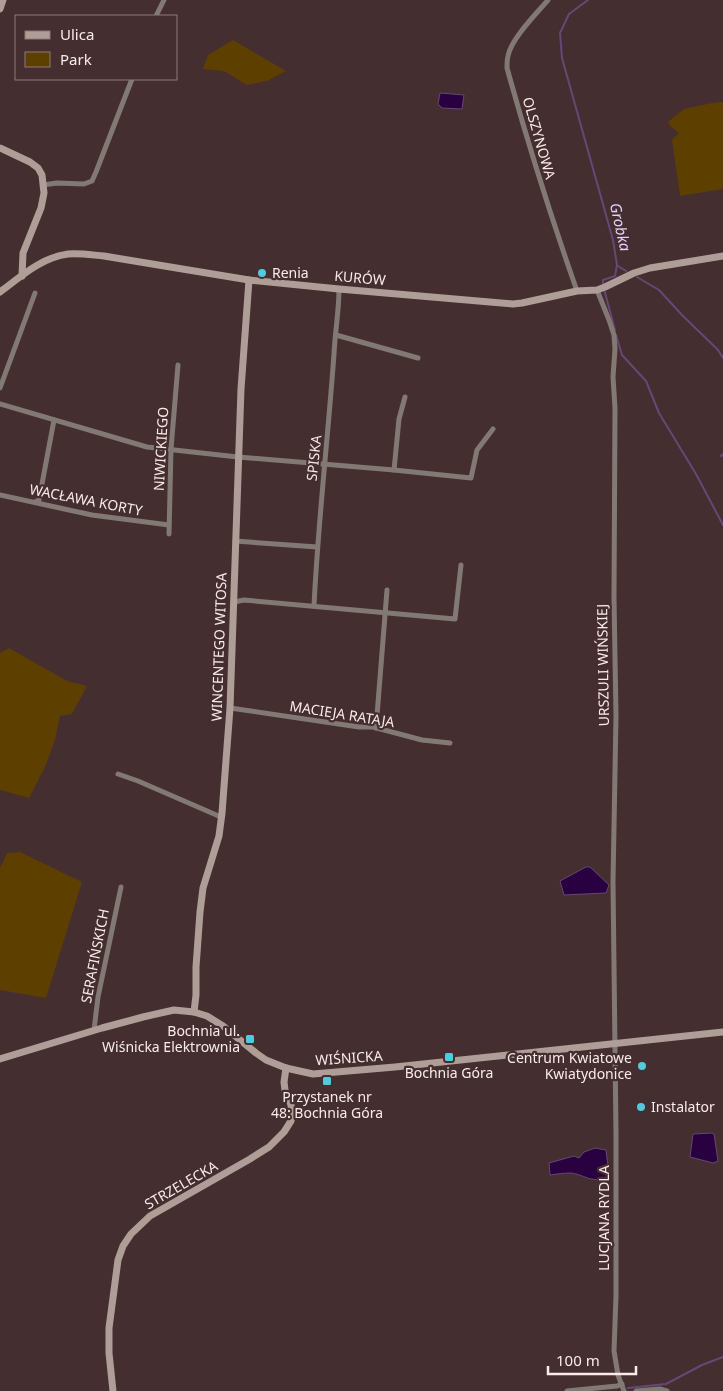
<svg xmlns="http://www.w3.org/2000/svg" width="723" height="1391" font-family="'Noto Sans',sans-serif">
<rect width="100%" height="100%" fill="#452e30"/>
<g fill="#5d3f00">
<polygon points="233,40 286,71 267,81 247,85 224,71 203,69 208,55"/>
<polygon points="723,102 723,189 680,196 672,140 679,133 670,126 668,122 684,109 712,103"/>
<polygon points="9,648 67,681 87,686 72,714 60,716 55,740 45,767 29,798 0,790 0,653"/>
<polygon points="20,852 82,882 46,998 0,990 0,868 7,853"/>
</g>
<g fill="#290141" stroke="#674774">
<polygon points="440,93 464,95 462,109 442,108 438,104"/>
<polygon points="586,867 590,867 609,885 606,893 564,895 560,881"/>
<polygon points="712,1133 714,1134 718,1161 713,1163 690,1157 693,1134"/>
<path d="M595 1148 606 1150 608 1167 606 1177C592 1184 583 1174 571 1173 564 1173 557 1174 550 1175L549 1163 574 1156 579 1158 584 1152Z"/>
</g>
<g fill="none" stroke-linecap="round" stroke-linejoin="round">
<g stroke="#674774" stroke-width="2">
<polyline points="588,0 569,14 560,33 562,58 613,240 617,265 615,276 603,280 603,285"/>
<polyline points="618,266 626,271"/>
<polyline points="637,277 659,290 682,315 718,350 723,358"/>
<polyline points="604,289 615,330"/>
<polyline points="616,335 622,355 646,381 659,413 696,474 723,525"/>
<polyline points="721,456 723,454"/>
<polyline points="628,1388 666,1384 702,1365 723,1357"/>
</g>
<g stroke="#837974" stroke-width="5">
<path d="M548 0C536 14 511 39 508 56 507 60 507 64 507 68 528 144 551 217 577 291"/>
<polyline points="156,16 164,0"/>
<polyline points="43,185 57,183 84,184 92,181 96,172 132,79"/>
<polyline points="597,290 609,320 614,335 615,349 613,377 615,408 614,598 616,716 613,882 616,1133 616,1296 614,1351 618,1375 624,1391"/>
<polyline points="336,335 418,358"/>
<polyline points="0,388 35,293"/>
<polyline points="0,404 147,447 238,457 394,470 471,478 477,450 493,429"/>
<polyline points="394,470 399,419 405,397"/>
<polyline points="0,495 92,515 169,525"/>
<polyline points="35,502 39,500 54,420"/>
<polyline points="169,534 171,449 178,365"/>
<polyline points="235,541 317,547"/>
<polyline points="234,602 244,600 455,619 461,565"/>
<path d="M314 606C318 522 328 438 334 354 335 332 339 311 339 289"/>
<polyline points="230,708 359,727 373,727 422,740 450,743"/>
<polyline points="376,728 387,590"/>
<polyline points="118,774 138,781 221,817"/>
<polyline points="94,1030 98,997 121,887"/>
<polyline points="567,1391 617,1386 622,1384"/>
<polyline points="636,1391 660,1389 667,1391"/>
</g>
<g stroke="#af9e97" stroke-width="7">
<polyline points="0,9 3,0"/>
<polyline points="0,148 30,162 38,168 42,175 44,193 41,208 23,253 22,276"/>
<path d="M0 292C20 277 42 257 68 254 80 253 92 255 104 256L249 280 339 289 513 304 522 303 577 291 597 290 605 287 634 273 650 268 723 256"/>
<polyline points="194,1012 196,995 196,967 200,912 203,888 219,836 222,813 230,708 241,389 249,280"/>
<polyline points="0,1059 102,1028 143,1017 174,1010 194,1012 207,1016 223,1026 256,1053 266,1060 286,1068 313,1074 395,1067 723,1032"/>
<polyline points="113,1391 109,1353 109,1328 118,1260 123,1246 131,1234 150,1216 250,1159 269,1147 284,1132 291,1121 292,1113 291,1105 285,1090 284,1082 286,1068"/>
</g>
</g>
<g fill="#53cadc" stroke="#452e30" stroke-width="2">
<circle cx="262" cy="273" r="5"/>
<rect x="245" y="1034" width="10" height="10" rx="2.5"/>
<rect x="444" y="1052" width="10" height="10" rx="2.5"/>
<circle cx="642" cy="1066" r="5"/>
<rect x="322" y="1076" width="10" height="10" rx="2.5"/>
<circle cx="641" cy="1107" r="5"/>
</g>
<g text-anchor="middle" stroke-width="4.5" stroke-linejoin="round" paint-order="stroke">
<g font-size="14" fill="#f9eaeb" stroke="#452e30">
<text transform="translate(539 138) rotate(74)" y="5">OLSZYNOWA</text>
<text transform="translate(360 278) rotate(5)" y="5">KURÓW</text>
<text transform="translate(161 449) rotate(-87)" y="5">NIWICKIEGO</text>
<text transform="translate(314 458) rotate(-84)" y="5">SPISKA</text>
<text transform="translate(86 500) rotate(11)" y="5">WACŁAWA KORTY</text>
<text transform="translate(219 647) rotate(-88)" y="5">WINCENTEGO WITOSA</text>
<text transform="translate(603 665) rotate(-91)" y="5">URSZULI WIŃSKIEJ</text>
<text transform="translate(342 714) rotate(9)" y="5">MACIEJA RATAJA</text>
<text transform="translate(95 956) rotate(-79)" y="5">SERAFIŃSKICH</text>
<text transform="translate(349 1058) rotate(-4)" y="5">WIŚNICKA</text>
<text transform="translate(181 1185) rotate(-30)" y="5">STRZELECKA</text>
<text transform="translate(604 1218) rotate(-90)" y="5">LUCJANA RYDLA</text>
</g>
<g font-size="14" fill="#f9eaeb" stroke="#452e30" text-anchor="start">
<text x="272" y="278">Renia</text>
<text x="240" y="1036" text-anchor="end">Bochnia ul.<tspan x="240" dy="16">Wiśnicka Elektrownia</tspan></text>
<text x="632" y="1063" text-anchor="end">Centrum Kwiatowe<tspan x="632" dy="16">Kwiatydonice</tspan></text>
<text x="449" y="1078" text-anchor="middle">Bochnia Góra</text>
<text x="327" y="1102" text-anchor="middle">Przystanek nr<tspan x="327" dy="16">48: Bochnia Góra</tspan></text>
<text x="651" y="1112">Instalator</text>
</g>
<g font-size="15" font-style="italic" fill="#e4d1f8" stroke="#452e30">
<text transform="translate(620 227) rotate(77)" y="5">Grobka</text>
</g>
</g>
<rect x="15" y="15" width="162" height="65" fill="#452e30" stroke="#8d797b"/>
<rect x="25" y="31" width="25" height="8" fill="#af9e97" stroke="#8d797b"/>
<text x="60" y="40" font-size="15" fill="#f9eaeb">Ulica</text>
<rect x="25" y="52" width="25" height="15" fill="#5d3f00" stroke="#8d797b"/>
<text x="60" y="65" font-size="15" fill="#f9eaeb">Park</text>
<path d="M548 1366v8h88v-8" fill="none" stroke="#f9eaeb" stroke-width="2.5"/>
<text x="556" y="1366" font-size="15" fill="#f9eaeb" stroke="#452e30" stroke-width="4" paint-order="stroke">100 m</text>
</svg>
